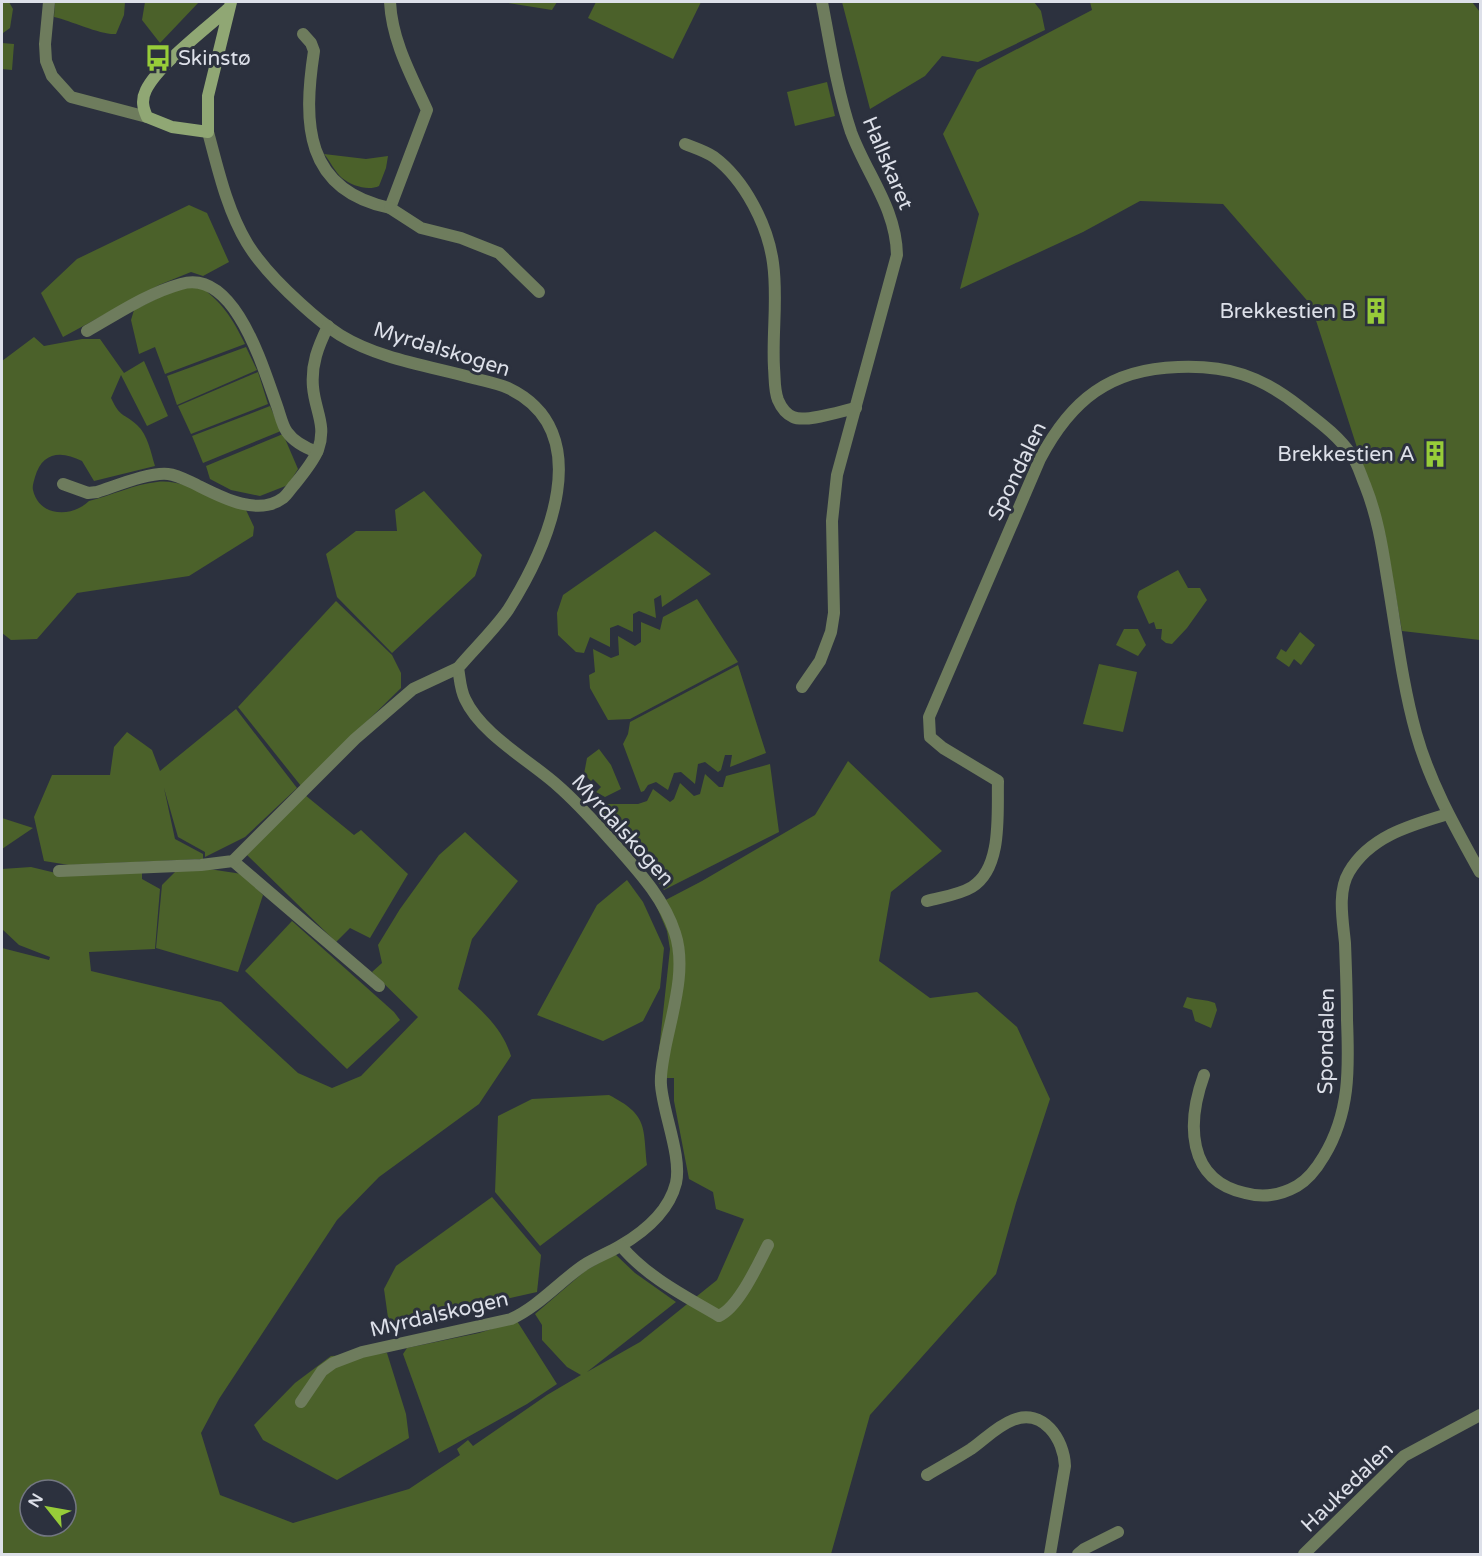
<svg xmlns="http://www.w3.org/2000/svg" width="1482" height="1556" font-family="'Varela Round',sans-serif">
<rect width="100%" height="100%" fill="#2c313e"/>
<g fill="#4b612a" fill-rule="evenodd">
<polygon points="2,2 9,2 13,9 10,28 3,33 2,32"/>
<path d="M55 2H125L124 15 116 34C100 35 72 21 54 17Z"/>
<polygon points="145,2 199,2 160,43 142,20"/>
<polygon points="502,2 557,2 552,10"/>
<polygon points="596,2 701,2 673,59 588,18"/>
<polygon points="842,2 1034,2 1041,11 1045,30 978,62 942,56 925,76 870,109"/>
<polygon points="1090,2 1472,2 1480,12 1480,640 1402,631 1385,534 1311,305 1223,204 1140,201 1083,232 960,289 979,214 943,134 977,70 1092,10"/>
<polygon points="2,43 14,44 12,70 2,69"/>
<polygon points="827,82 835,116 795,126 787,92"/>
<path d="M324 154 366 159 388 156 386 168 379 186C368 191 352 186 342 178 335 172 330 161 324 154Z"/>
<polygon points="189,205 207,213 229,262 203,276 191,272 159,285 63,337 41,293 77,259"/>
<path d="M197 284C222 302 232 317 245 344L165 374 155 347 139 354 131 320 134 310 180 287Z"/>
<path d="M34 337 44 346 82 339H100L124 373 144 361 168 416 147 426 121 375 111 398C121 419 123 412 137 425 148 435 151 453 155 466L94 481 82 461C61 450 42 452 35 477 34 481 32 486 33 490 39 517 72 518 89 501 110 496 135 484 157 482 183 478 222 501 246 510L254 527 253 536 189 576 77 593 37 639 11 640 2 633V361Z"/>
<polygon points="246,347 257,370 177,405 167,376"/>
<polygon points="258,372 268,404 191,434 178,406"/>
<polygon points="270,406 281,431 203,463 192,436"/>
<polygon points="283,434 298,469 288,485 260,496 231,490 210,479 206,466"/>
<polygon points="424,491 482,555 475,576 392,653 337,597 326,554 356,531 397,531 395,510"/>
<polygon points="655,531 711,574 662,607 661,595 654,599 656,618 639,611 633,614 633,632 618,625 610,628 610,647 590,637 584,653 576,652 558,635 557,613 563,595"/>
<polygon points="1178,570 1188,588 1200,588 1207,600 1187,628 1172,644 1166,643 1161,639 1162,629 1156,629 1154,622 1149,624 1137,597 1139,591"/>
<polygon points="697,599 738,662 630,719 608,720 590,688 589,675 595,672 593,649 611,658 619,655 618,636 635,646 641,642 641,622 660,630 663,617"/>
<polygon points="336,601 392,655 401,673 401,688 301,786 238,707"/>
<polygon points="1124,629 1138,629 1146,645 1138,656 1116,645"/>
<polygon points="1300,632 1315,645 1301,665 1294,659 1289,667 1276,658 1281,649 1286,652"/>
<polygon points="1099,664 1137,672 1123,732 1083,724"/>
<polygon points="738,665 766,753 730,767 732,755 725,755 721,770 718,772 705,762 698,764 695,784 681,772 674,773 668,790 656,782 648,785 644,791 641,792 623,744 628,734 630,722"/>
<polygon points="236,709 297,788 245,837 205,857 205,852 178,837 164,788 175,839 203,854 203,859 69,865 44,861 34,817 52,775 110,775 114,747 127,732 152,750 160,771"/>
<polygon points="599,749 611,765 621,789 605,797 596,792 601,787 593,779 591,781 584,774 587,758"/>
<path d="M848 761 942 851 891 892 879 961 930 998 977 992 1017 1027 1050 1099 1016 1203 996 1274 870 1415 831 1554H2V948L49 960 50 957 19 945 2 929V869L31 867 60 874 142 870V879L160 889 155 949 89 952 91 971 221 1002 298 1073 332 1088 361 1076 418 1017 372 972 382 963 378 945 400 909 439 855 465 832 518 881 472 939 458 989C480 1009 502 1027 511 1056L479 1104 379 1177 337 1220 219 1399 201 1433 220 1495 293 1523 409 1489 460 1455 457 1449 468 1440 473 1446 547 1395 581 1375 567 1367 542 1340V1325L535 1314 585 1271 615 1254 635 1273 676 1302 587 1372 640 1342 717 1280 744 1219 716 1209 713 1192 689 1179 674 1101V1078H656L670 949 667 931 656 905 702 881 815 815ZM30 1490H66V1526H30Z"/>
<polygon points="770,764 779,832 664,890 642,859 597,810 601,804 638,804 647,801 653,789 670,802 674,799 680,783 694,796 700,794 705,774 719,787 723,787 726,776"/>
<polygon points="305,795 354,835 361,830 408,874 370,938 350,928 336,942 247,855"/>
<polygon points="2,818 33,828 2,849"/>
<polygon points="178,869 209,869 242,874 263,895 238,972 156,948 162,885"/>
<polygon points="627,880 643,902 664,948 660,988 643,1021 603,1041 537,1015 597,905"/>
<polygon points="292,921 394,1012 400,1020 347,1069 245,971"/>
<path d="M1187 997C1197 1000 1205 999 1215 1003L1217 1010 1211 1028 1195 1021 1192 1010 1183 1007Z"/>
<path d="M609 1095C648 1115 643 1126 647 1165L540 1246 495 1192 498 1116 532 1099Z"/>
<polygon points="492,1197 541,1255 537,1292 389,1325 384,1289 396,1266"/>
<polygon points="517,1321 557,1384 527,1404 439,1453 403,1354 407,1348 479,1333"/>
<polygon points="387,1353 406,1414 409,1438 337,1480 263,1440 254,1425 295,1383 331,1356"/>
</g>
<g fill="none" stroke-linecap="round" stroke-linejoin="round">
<g stroke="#6e7c5d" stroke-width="12">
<polyline points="49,2 45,44 46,61 52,76 71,97 147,117"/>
<path d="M303 34 311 43 314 51C303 123 304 190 390 208L427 110C411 75 392 41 390 2"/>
<path d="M208 132C218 169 227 210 247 243 261 266 281 286 301 304 313 315 326 326 340 335 379 359 429 366 473 378 484 381 497 383 508 388 599 431 548 547 508 610 494 630 474 649 458 668 460 678 460 689 465 699 481 734 529 760 557 785 579 804 598 826 617 847 640 873 664 899 675 933 687 969 672 1013 665 1049 663 1061 660 1073 661 1085 663 1113 682 1157 676 1183 669 1211 644 1232 620 1246 608 1253 595 1258 584 1265 559 1282 539 1306 511 1319L362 1352 333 1363 322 1371 301 1402"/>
<path d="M685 144C695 148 705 151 714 157 745 180 768 226 773 263 778 298 772 333 774 368 775 379 774 390 778 400 781 407 786 414 793 417 806 423 841 411 856 408"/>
<polyline points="390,208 421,228 461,238 499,253 539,292"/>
<path d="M87 331C117 314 148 293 181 284 235 268 263 368 277 406 280 414 282 425 287 432 294 442 306 448 317 452"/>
<path d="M63 484 88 493 97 492C116 486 149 472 168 474 178 475 188 481 197 485 221 497 258 517 283 498 288 494 291 488 295 484 303 474 313 462 318 450 327 425 315 411 313 387 311 364 318 347 328 326"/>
<path d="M802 687 820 661 831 632 834 613 832 521 837 475 897 255C896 208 867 175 851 132 837 90 830 44 822 2"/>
<polyline points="233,861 379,986"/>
<polyline points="59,871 201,865 233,861 355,739 413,689 458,668"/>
<path d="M927 901C941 897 959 895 972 887 1003 868 997 812 998 781L943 748 930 737 929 717 1040 459C1071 400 1110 369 1178 367 1228 365 1261 376 1300 407 1318 421 1339 436 1352 456 1358 464 1361 476 1365 485 1377 515 1382 545 1387 577 1396 629 1402 683 1416 733 1430 783 1455 827 1480 872"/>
<path d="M1204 1075C1187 1122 1186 1180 1245 1193 1263 1198 1281 1195 1297 1186 1309 1179 1317 1168 1324 1156 1350 1113 1349 1069 1347 1020 1347 995 1346 969 1345 943 1343 921 1337 892 1349 872 1370 836 1411 825 1448 814"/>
<path d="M621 1246C647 1277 685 1296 719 1316 739 1307 758 1264 768 1245"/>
<path d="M927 1475C942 1466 957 1458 971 1449 984 1440 997 1426 1013 1420 1043 1408 1064 1439 1065 1466L1050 1554"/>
<polyline points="1078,1554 1084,1549 1118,1532"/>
<polyline points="1304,1554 1404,1456 1480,1415"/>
</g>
<path stroke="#90a774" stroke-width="12" d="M229 8C206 29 158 65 146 90 141 100 143 108 147 117L172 127 208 132V96L231 2"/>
</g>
<defs>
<symbol id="bus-bare" viewBox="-9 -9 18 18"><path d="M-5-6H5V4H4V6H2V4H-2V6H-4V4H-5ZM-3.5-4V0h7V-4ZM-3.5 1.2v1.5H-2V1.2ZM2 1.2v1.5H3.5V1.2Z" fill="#97cc39" stroke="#2c313e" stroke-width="2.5" paint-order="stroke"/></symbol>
<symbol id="building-bare" viewBox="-9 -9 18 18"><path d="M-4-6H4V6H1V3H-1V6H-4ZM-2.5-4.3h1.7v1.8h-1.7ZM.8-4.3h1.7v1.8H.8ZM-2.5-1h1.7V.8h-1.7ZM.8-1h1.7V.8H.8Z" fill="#97cc39" stroke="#2c313e" stroke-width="2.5" paint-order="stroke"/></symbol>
</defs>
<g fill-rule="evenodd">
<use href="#bus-bare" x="139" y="39" width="38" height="38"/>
<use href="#building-bare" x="1357" y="292" width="38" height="38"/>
<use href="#building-bare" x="1416" y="435" width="38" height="38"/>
</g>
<g text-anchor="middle" stroke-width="6" stroke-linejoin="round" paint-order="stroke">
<g font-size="21" fill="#dde0e9" stroke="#2c313e" text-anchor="end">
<text x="178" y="65" text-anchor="start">Skinstø</text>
<text x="1356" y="318">Brekkestien B</text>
<text x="1415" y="461">Brekkestien A</text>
</g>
<g font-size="21" fill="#dde0e9" stroke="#2c313e">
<text transform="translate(888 163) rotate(67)" y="7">Hallskaret</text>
<text transform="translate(442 349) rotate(17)" y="7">Myrdalskogen</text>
<text transform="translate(1017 471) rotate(-64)" y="7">Spondalen</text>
<text transform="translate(623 830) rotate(48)" y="7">Myrdalskogen</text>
<text transform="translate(1326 1041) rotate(-89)" y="7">Spondalen</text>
<text transform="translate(439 1314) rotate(-13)" y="7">Myrdalskogen</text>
<text transform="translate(1347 1487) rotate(-44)" y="7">Haukedalen</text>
</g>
</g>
<rect width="1482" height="1556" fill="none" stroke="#dde0e9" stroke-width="6"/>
<g transform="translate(48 1508) rotate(301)"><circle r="28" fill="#2c313e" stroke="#737782" stroke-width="1.5"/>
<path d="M0-4.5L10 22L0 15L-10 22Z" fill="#97cc39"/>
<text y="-9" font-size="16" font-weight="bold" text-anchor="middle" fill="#dde0e9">N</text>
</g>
</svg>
